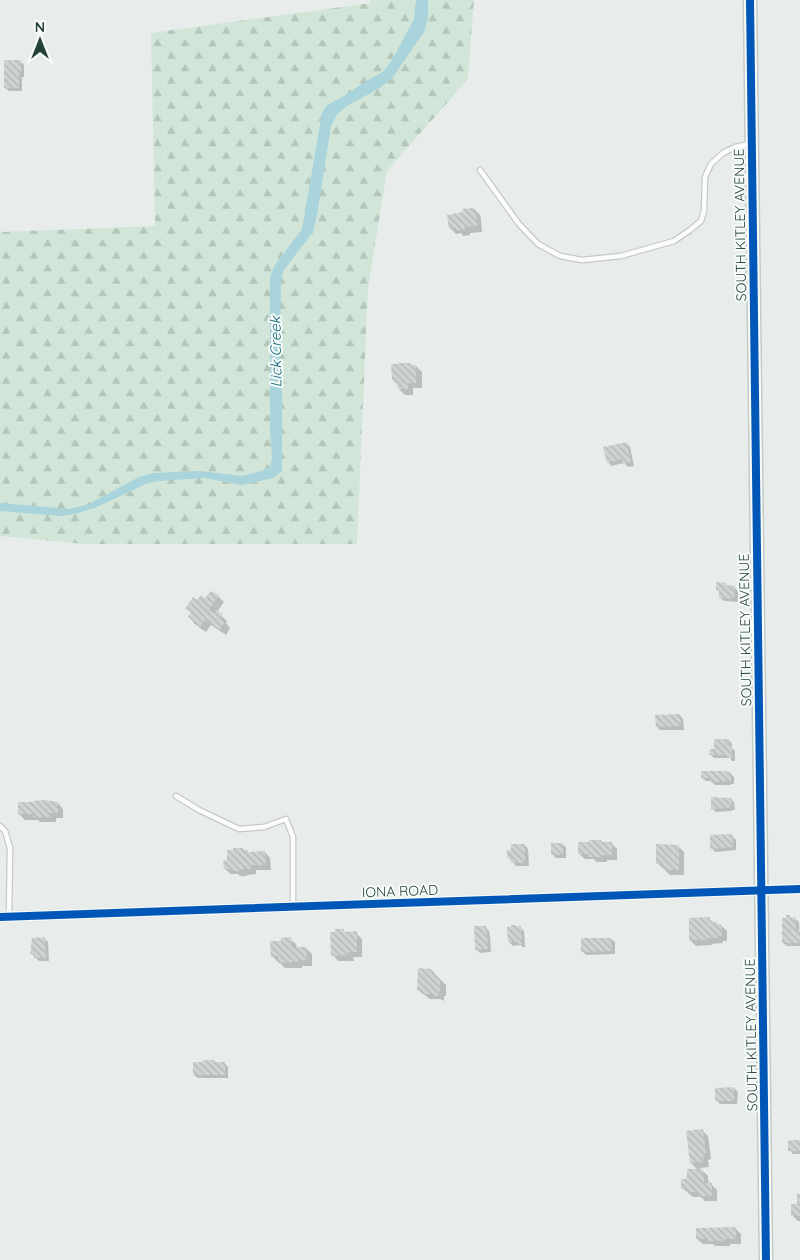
<svg xmlns="http://www.w3.org/2000/svg" width="800" height="1260" font-family="Quicksand,sans-serif">
<defs>
<pattern id="forest-firs" width="22" height="20" patternUnits="userSpaceOnUse" patternTransform="scale(1.25)"><rect width="22" height="20" fill="#d1e6d8"/><path d="M5 1l3.5 6h-7zM16 11l3.5 6h-7z" fill="#b3c6ba"/></pattern>
<pattern id="building-back-hatch" width="6" height="6" patternUnits="userSpaceOnUse" patternTransform="scale(1.25)"><rect width="6" height="6" fill="#cfd4d2"/><path d="M-1 5l2 2M0 0l6 6M5-1l2 2" fill="none" stroke="#b2b7b5"/></pattern>
</defs>
<rect width="100%" height="100%" fill="#e8edeb"/>
<polygon fill="url(#forest-firs)" points="371,0 474,0 468,79 387,171 368,288 357,544 84,544 0,536 0,232 155,226 151,33 370,3"/>
<polygon fill="#a9d4db" points="416,0 428,0 428,18 424,32 393,77 380,88 347,106 337,114 331,126 317,215 313,232 283,271 281,281 280,368 282,394 282,471 273,478 242,485 205,478 159,481 148,483 95,508 74,514 61,516 0,511 0,503 68,509 87,505 139,477 154,473 200,471 242,476 262,471 270,466 272,458 270,430 270,277 275,265 302,229 322,113 327,105 344,96 368,80 383,72 392,60 414,19"/>
<g fill="#0003">
<polygon points="21,62 24,65 24,77 22,77 22,91 9,91 5,88"/>
<polygon points="474,209 480,215 481,219 482,232 470,233 470,235 463,236 461,233 456,234 450,228 464,213"/>
<polygon points="410,364 412,366 416,366 422,372 422,388 413,388 413,395 405,395 399,389 399,386 393,379"/>
<polygon points="626,443 630,447 634,466 628,467 624,463 611,466 608,462"/>
<polygon points="725,584 728,587 734,587 738,591 738,602 724,601 720,598 720,593 717,589"/>
<polygon points="218,596 224,602 217,612 227,621 226,623 230,628 226,635 211,625 206,632 200,628 189,617 192,613 187,609 198,602"/>
<polygon points="680,715 683,719 684,730 660,730 657,727"/>
<polygon points="729,740 732,744 732,748 735,751 735,761 732,761 730,758 714,758 711,755"/>
<polygon points="730,773 734,777 734,784 731,784 731,785 715,785 711,781 706,781 702,778"/>
<polygon points="731,799 734,802 735,810 732,810 732,811 716,812 712,808"/>
<polygon points="58,803 63,809 63,818 56,818 56,822 40,822 38,820 25,820 19,814"/>
<polygon points="732,836 736,840 736,850 715,852 712,848"/>
<polygon points="601,841 603,843 611,843 617,849 617,860 607,860 607,862 596,862 594,859 585,859 579,854"/>
<polygon points="563,844 566,848 566,858 556,858 552,854"/>
<polygon points="525,845 528,849 529,866 516,866 508,857"/>
<polygon points="678,846 684,852 684,875 670,875 657,863"/>
<polygon points="242,849 249,854 265,852 270,858 271,870 256,870 256,874 247,875 247,876 240,876 238,874 231,874 225,869"/>
<polygon points="789,916 792,919 795,919 799,922 800,946 787,946 783,943"/>
<polygon points="709,919 714,923 721,925 727,931 727,941 723,941 723,943 712,944 712,945 696,946 690,940"/>
<polygon points="485,927 489,931 490,936 491,952 480,953 476,949"/>
<polygon points="521,928 524,931 525,947 522,947 521,945 513,946 509,942"/>
<polygon points="343,930 346,933 356,933 362,939 362,957 353,957 354,961 338,961 333,955 337,933"/>
<polygon points="44,938 48,942 49,961 39,961 32,954"/>
<polygon points="290,939 296,944 297,948 306,948 312,954 312,966 302,966 302,968 285,968 279,962 278,962 272,956"/>
<polygon points="611,939 615,942 615,954 586,955 582,951"/>
<polygon points="431,970 446,985 446,996 444,996 444,1001 440,999 430,999 418,990"/>
<polygon points="214,1061 216,1063 224,1063 228,1067 228,1078 198,1078 194,1075"/>
<polygon points="734,1088 738,1092 737,1104 720,1104 716,1100"/>
<polygon points="702,1130 708,1136 711,1159 708,1160 709,1167 700,1168 708,1176 708,1180 710,1184 711,1184 717,1190 717,1201 705,1201 701,1197 693,1197 682,1188 687,1180 698,1170 691,1163"/>
<polygon points="800,1141 800,1154 793,1154 790,1150"/>
<polygon points="800,1196 800,1221 798,1221 793,1216 798,1205"/>
<polygon points="735,1228 741,1234 741,1244 730,1244 730,1246 715,1246 713,1244 703,1244 697,1239"/>
</g>
<g fill="url(#building-back-hatch)">
<polygon points="4,60 21,60 21,74 19,74 19,88 4,88"/>
<polygon points="474,208 475,212 476,212 477,226 465,227 465,230 456,230 456,228 449,229 447,215 463,212 462,209"/>
<polygon points="398,363 411,363 411,365 416,365 416,383 408,383 408,389 398,389 397,383 394,383 394,380 392,380 391,364 398,364"/>
<polygon points="627,442 631,463 623,464 622,459 607,463 603,447"/>
<polygon points="716,582 726,583 725,585 735,586 734,599 719,598 719,590 716,590"/>
<polygon points="211,591 219,595 209,610 214,613 216,610 223,614 220,618 225,621 220,630 205,620 200,627 193,623 194,621 188,617 191,612 185,609 193,597 197,600 201,595 205,598"/>
<polygon points="680,714 681,726 656,727 655,715"/>
<polygon points="714,739 729,739 729,746 732,746 732,758 727,758 727,755 709,755 710,749 714,749"/>
<polygon points="701,771 727,771 727,772 731,772 731,781 710,782 710,778 701,778"/>
<polygon points="711,797 731,798 732,807 729,807 729,808 711,809"/>
<polygon points="44,800 58,802 58,813 50,813 50,817 33,817 33,814 18,814 18,802 33,802 33,801"/>
<polygon points="729,834 733,835 733,847 710,849 710,835"/>
<polygon points="589,840 601,840 601,842 612,842 612,855 602,855 602,857 589,857 589,854 578,854 578,842 589,842"/>
<rect x="551" y="843" width="12" height="12"/>
<polygon points="511,844 525,844 525,863 511,863 511,858 507,858 507,850 511,850"/>
<polygon points="656,844 679,845 679,870 663,870 663,864 656,864"/>
<polygon points="233,848 243,848 243,850 248,850 248,852 265,851 266,865 250,865 251,869 242,869 242,871 233,871 233,869 224,869 223,861 227,860 227,850 233,850"/>
<polygon points="786,915 790,915 790,918 796,917 796,931 800,930 800,943 782,943 782,918 786,918"/>
<polygon points="710,917 710,922 717,922 717,924 721,924 722,936 717,936 718,938 707,938 707,940 689,940 689,918"/>
<polygon points="511,925 515,925 515,926 521,926 522,944 518,944 518,942 508,942 507,927 511,927"/>
<polygon points="474,926 486,926 486,931 487,931 488,949 475,950"/>
<polygon points="335,929 344,929 344,932 357,931 357,952 348,952 349,955 331,956 330,932 335,932"/>
<polygon points="45,937 46,958 34,958 34,954 30,954 32,938"/>
<polygon points="291,937 292,947 306,947 307,960 297,961 297,962 278,963 278,956 271,957 270,941 281,941 281,938"/>
<polygon points="581,938 611,938 612,951 581,952"/>
<polygon points="418,968 431,969 431,971 434,971 434,978 440,978 440,991 439,991 439,996 434,996 434,994 422,994 423,990 417,990"/>
<polygon points="203,1060 214,1060 214,1062 225,1062 225,1075 193,1075 193,1062 203,1062"/>
<polygon points="734,1087 734,1101 715,1101 715,1088"/>
<polygon points="703,1129 706,1154 703,1154 704,1162 690,1163 686,1131"/>
<polygon points="791,1140 800,1140 800,1151 788,1151 788,1141"/>
<polygon points="687,1169 703,1169 703,1175 704,1175 704,1183 712,1183 712,1196 698,1196 698,1192 686,1192 686,1189 681,1189 681,1179 686,1179 686,1176 687,1176"/>
<polygon points="797,1194 800,1194 800,1216 791,1216 791,1204 797,1204"/>
<polygon points="736,1227 736,1239 725,1239 725,1241 708,1241 708,1239 696,1239 696,1228"/>
</g>
<g fill="none" stroke-linecap="round" stroke-linejoin="round">
<defs>
<g id="lane">
<polyline points="480,170 519,224 538,244 560,256 582,260 621,256 674,241 690,230 701,221 704,211 705,177 711,164 723,153 735,147 750,144"/>
<polyline points="176,796 199,810 239,829 264,827 286,819 293,837 293,907"/>
<polyline points="0,826 5,831 10,848 9,917"/>
</g>
<polyline id="street" points="0,917 800,889"/>
<polyline id="secondary" points="750,0 766,1260"/>
</defs>
<use href="#lane" stroke="#c5cac8" stroke-width="7"/>
<use href="#street" stroke="#c5cac8" stroke-width="11"/>
<use href="#secondary" stroke="#c3cbc8" stroke-width="15"/>
<use href="#lane" stroke="#fcfcfc" stroke-width="4.5"/>
<use href="#street" stroke="#fcfcfc" stroke-width="9"/>
<use href="#secondary" stroke="#fcfcfc" stroke-width="12"/>
<defs>
<g id="cycleway">
<polyline points="750,0 766,1260"/>
<polyline points="0,917 800,889"/>
</g>
</defs>
<use href="#cycleway" stroke="#f7fbf9" stroke-width="11"/>
<use href="#cycleway" stroke="#0057b8" stroke-width="8"/>
</g>
<g text-anchor="middle" stroke-width="4" stroke-linejoin="round" paint-order="stroke">
<g font-size="14" fill="#24423a" stroke="#f7fbf9">
<text transform="translate(740 225) rotate(-91)" y="5">SOUTH KITLEY AVENUE</text>
<text transform="translate(745 630) rotate(-91)" y="5">SOUTH KITLEY AVENUE</text>
<text transform="translate(400 891) rotate(-2)" y="5">IONA ROAD</text>
<text transform="translate(751 1035) rotate(-91)" y="5">SOUTH KITLEY AVENUE</text>
</g>
<g font-size="15" font-style="italic" fill="#1c6f80" stroke="#f7fbf9">
<text transform="translate(276 352) rotate(-91)" y="5">Lick Creek</text>
</g>
</g>
<g transform="translate(40 40)" stroke="#f7fbf9" stroke-width="4" paint-order="stroke">
<path d="M0-4L9 19L0 12L-9 19Z" fill="#24423a"/>
<text y="-8" font-size="14" font-weight="bold" text-anchor="middle" fill="#24423a">N</text>
</g>
</svg>
